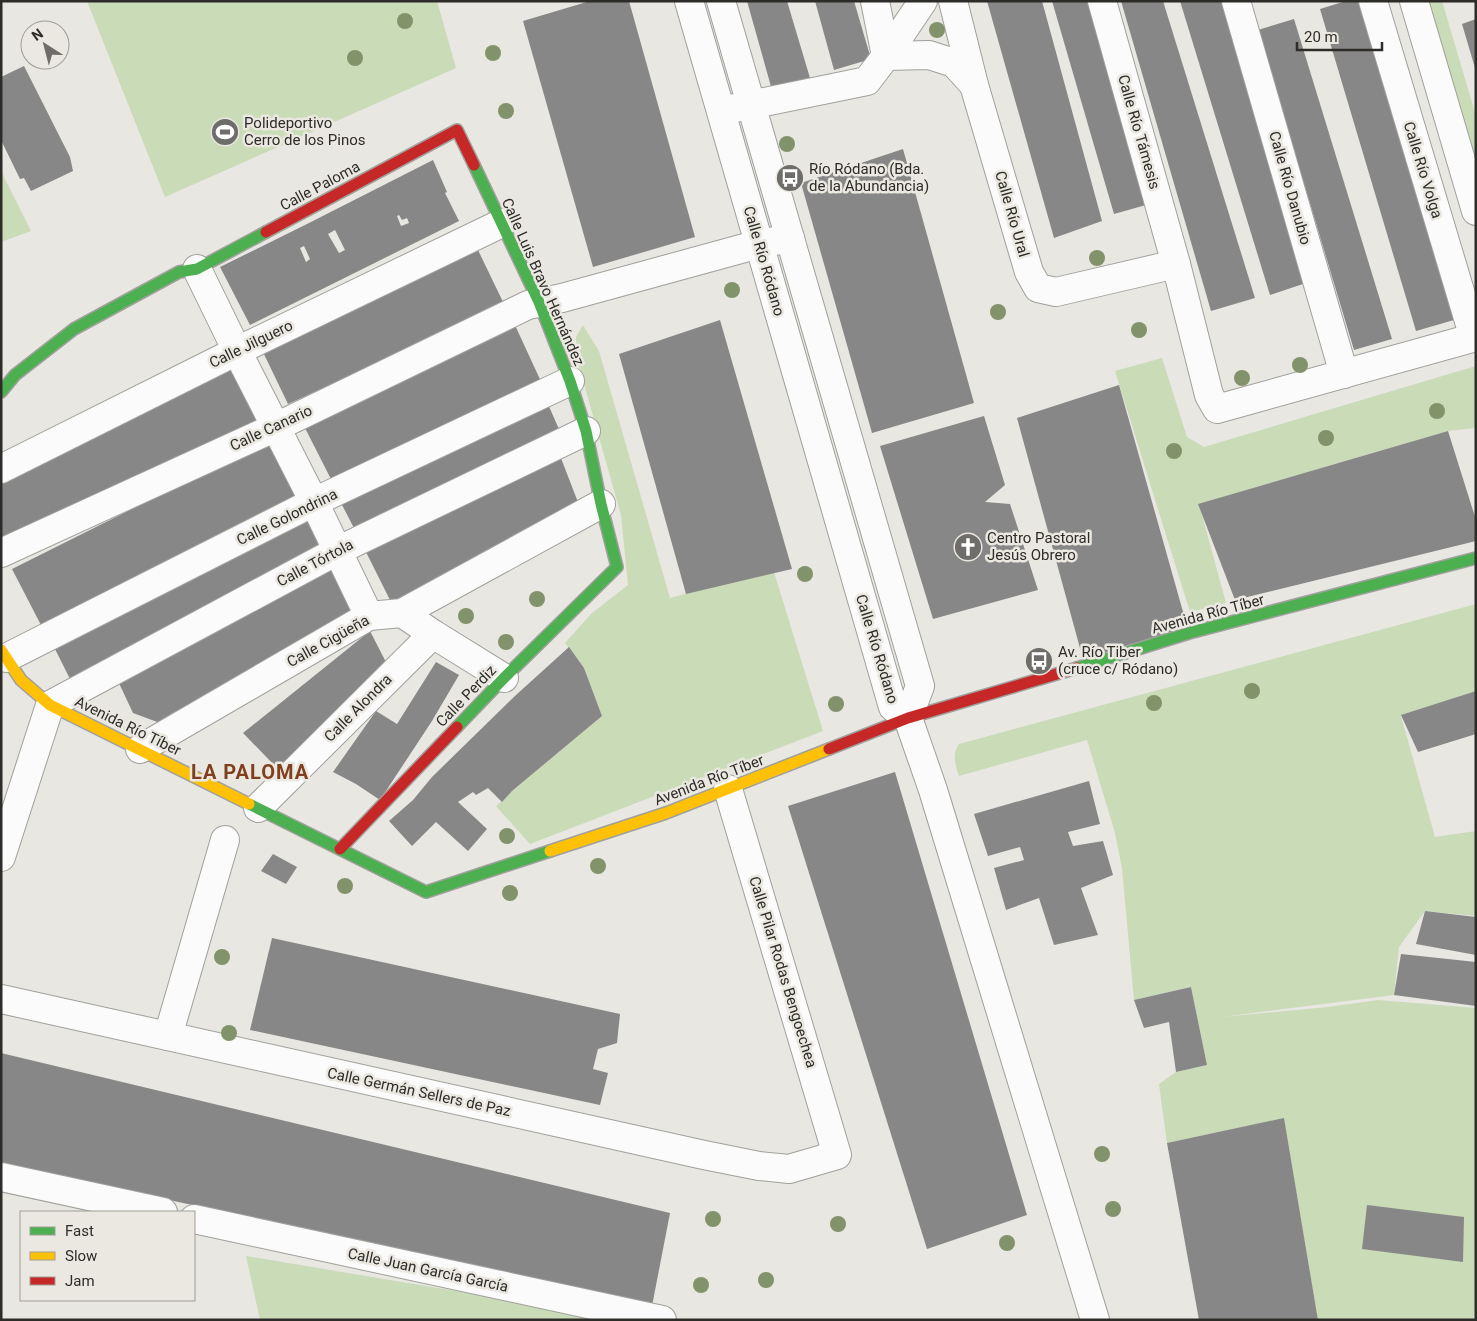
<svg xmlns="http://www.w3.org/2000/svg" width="1477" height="1321" font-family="Roboto,sans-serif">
<rect width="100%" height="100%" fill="#e8e7e2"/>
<g fill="#c9dbb7">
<polygon points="87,1 437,1 456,68 165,197"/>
<polygon points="1420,1 1442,1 1476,116 1476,190"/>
<polygon points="1,171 31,231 1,242"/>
<polygon points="583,325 599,351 670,598 773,569 823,731 530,844 496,806 512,791 602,716 584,668 565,643 592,613 628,585 621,515 577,359 576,337"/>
<polygon points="1162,358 1187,437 1204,447 1476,366 1476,428 1448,431 1199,504 1226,603 1190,612 1115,371"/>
<path d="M1476 604V691L1401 716 1435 837 1476 831V916L1425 911 1399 947 1394 995 1221 1017 1328 1007 1378 1000 1476 1008V1320H1318L1284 1119 1167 1143 1159 1084 1176 1072 1207 1065 1191 987 1134 1000 1122 868 1115 833 1087 740 959 776C955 765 952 754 959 744Z"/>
<polygon points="246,1256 629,1320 260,1320"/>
</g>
<g fill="#888787" fill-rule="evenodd">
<polygon points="590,1 629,1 695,237 593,267 523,21"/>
<polygon points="747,1 787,1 810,78 772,90"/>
<polygon points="815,1 854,1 871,59 834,70"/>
<polygon points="987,1 1042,1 1102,221 1054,238"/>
<polygon points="1052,1 1095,1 1153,203 1114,214"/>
<polygon points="1121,1 1163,1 1255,298 1211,311"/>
<polygon points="1180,1 1228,1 1309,282 1270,295"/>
<polygon points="1346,1 1360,1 1454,320 1416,331 1320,9"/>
<polygon points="1294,19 1392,339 1354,350 1258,30"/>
<polygon points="1476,19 1476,68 1475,68 1462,24"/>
<polygon points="24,66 70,157 73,171 31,191 24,178 20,179 1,140 1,77"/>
<polygon points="903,149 974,403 872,433 801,183"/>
<path d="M433 160 447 192 445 193 459 221 250 325 220 267 309 223ZM399 215 402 220 407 218 409 223 401 226 397 216ZM335 230 345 250 339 253 328 234ZM304 246 310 259 306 262 300 248Z"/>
<polygon points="477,248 505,306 324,395 321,389 288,404 262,350"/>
<polygon points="720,320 792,569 686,594 619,354"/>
<polygon points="514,323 544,388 334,485 305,428"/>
<polygon points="238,364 269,427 182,470 174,455 178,465 1,542 1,484 147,406"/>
<polygon points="1119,385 1189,633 1083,659 1017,418"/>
<polygon points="547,402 562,436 355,530 340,501"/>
<polygon points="984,416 1005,485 985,502 1010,504 1038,590 933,619 880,446"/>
<polygon points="1448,431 1476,520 1476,541 1235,600 1198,504"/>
<polygon points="272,439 305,501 42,627 12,569"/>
<polygon points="559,453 581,510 393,606 364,548"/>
<polygon points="311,515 328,548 74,687 55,649"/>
<polygon points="335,562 359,616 160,723 133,713 117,679"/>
<polygon points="370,631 389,668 277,768 243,733"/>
<polygon points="569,647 584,668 602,716 512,791 502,802 488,788 476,795 473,792 458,802 487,829 468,851 436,822 412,846 389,821 413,800 432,777 516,695"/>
<polygon points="436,662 459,675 432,721 380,800 356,784 333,772 376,711 397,724"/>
<polygon points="1476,691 1476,734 1418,752 1401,715"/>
<polygon points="895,772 1027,1215 927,1249 788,806"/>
<polygon points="1089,781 1100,824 1068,832 1073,846 1103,841 1113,875 1081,888 1098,935 1054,945 1039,898 1006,910 994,868 1024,860 1020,847 988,856 974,814"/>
<polygon points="273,854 297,867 286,884 261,871"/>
<polygon points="1425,911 1476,917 1476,955 1416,944"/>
<polygon points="272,938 620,1014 617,1043 598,1049 593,1069 608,1073 600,1105 250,1030"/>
<polygon points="1401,954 1476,962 1476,1006 1394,995"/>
<polygon points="1191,987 1207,1065 1176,1072 1169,1022 1144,1028 1134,1000"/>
<polygon points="1,1053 670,1213 652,1306 1,1163"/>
<polygon points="1284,1118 1318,1320 1199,1320 1167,1143"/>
<polygon points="1367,1205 1464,1217 1463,1262 1362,1249"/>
</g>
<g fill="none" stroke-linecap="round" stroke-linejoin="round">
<defs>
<g id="street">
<polyline points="689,1 893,707 908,718"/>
<polyline points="721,1 920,686 908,718"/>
<polyline points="875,1 886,56"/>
<polyline points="953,1 974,85 1029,272 1038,288 1056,292 1176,264"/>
<polyline points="1102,1 1176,264 1209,395 1217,409 1476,337"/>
<polyline points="1236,1 1344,374"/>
<polyline points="1373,1 1474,338"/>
<polyline points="1414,1 1476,211"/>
<polyline points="886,56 929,55 954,63 974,85"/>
<polyline points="735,108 867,81 886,56 923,1"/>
<polyline points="197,269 237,351 314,502 369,616"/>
<polyline points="1,469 237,351 502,223"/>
<polyline points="1,553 276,427 528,305 562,298 759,244 790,238"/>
<polyline points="433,634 504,678"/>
<polyline points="6,658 314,502 570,381"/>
<polyline points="908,718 933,790 1095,1320"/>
<polyline points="140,749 369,616 402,613 601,504"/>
<polyline points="258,808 433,634 402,613"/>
<polyline points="1,857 50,705 337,551 586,431"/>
<polyline points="1,999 704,1155 759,1166 789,1169 837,1155 728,789"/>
<polyline points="168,1036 225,840"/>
<polyline points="1,1177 163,1212"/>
<polyline points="194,1219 662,1320"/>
</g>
<g id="fast">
<polyline points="1,392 15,375 74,329 179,272 197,269 266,232"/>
<polyline points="1077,668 1189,633 1476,558"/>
<polyline points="457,727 504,678 617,567 601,504 586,431 570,381 539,302 474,165"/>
<polyline points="249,804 426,892 550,851"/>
</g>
<g id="slow">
<polyline points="1,650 21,680 50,705 249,804"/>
<polyline points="550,851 666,813 829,749"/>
</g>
<g id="jam">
<polyline points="266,232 457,130 474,165"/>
<polyline points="829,749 908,718 1077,668"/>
<polyline points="340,849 457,727"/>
</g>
</defs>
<use href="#street" stroke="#a0a09c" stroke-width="30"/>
<use href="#fast" stroke="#a0a09c" stroke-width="14"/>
<use href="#slow" stroke="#a0a09c" stroke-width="14"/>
<use href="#jam" stroke="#a0a09c" stroke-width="14"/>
<use href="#street" stroke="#fcfbfb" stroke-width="28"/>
<use href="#fast" stroke="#4caf50" stroke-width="11"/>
<use href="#slow" stroke="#ffc107" stroke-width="11"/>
<use href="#jam" stroke="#c62828" stroke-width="11"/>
</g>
<g fill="#82926a">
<circle cx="405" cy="21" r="8"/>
<circle cx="937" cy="30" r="8"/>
<circle cx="493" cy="53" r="8"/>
<circle cx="355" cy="58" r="8"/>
<circle cx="506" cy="111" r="8"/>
<circle cx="787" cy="144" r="8"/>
<circle cx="1097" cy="258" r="8"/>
<circle cx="732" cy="290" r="8"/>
<circle cx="998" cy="312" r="8"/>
<circle cx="1139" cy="330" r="8"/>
<circle cx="1300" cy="365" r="8"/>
<circle cx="1242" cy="378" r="8"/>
<circle cx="1437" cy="411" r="8"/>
<circle cx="1326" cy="438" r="8"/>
<circle cx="1174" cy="451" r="8"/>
<circle cx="805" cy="574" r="8"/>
<circle cx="537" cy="599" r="8"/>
<circle cx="466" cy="616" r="8"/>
<circle cx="506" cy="642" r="8"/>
<circle cx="1252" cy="691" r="8"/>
<circle cx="1154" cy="703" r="8"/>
<circle cx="836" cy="704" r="8"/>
<circle cx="507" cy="836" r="8"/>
<circle cx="598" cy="866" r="8"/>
<circle cx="345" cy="886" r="8"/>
<circle cx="510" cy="893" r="8"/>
<circle cx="222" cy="957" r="8"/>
<circle cx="229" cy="1033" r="8"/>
<circle cx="1102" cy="1154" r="8"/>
<circle cx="1113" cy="1209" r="8"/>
<circle cx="713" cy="1219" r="8"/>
<circle cx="838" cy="1224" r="8"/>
<circle cx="1007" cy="1243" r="8"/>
<circle cx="766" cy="1280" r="8"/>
<circle cx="701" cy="1285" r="8"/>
</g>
<defs>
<symbol id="stadium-disc" viewBox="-11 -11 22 22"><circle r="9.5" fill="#6e6d6a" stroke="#eae8e0"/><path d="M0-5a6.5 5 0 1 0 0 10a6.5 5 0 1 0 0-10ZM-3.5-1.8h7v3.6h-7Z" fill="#fff"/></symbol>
<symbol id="bus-disc" viewBox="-11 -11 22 22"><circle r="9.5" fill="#6e6d6a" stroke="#eae8e0"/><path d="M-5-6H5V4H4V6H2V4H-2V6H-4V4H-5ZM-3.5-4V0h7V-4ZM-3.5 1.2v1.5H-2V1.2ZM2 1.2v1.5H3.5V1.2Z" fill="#fff"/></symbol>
<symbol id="church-disc" viewBox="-11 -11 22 22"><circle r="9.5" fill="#6e6d6a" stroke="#eae8e0"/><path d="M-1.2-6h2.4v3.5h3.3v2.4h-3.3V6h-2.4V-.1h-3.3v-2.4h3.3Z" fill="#fff"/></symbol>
</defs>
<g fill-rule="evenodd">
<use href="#stadium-disc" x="209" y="116" width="32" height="32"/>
<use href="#bus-disc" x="774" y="162" width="32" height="32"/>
<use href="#church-disc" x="952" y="531" width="32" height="32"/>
<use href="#bus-disc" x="1023" y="645" width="32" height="32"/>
</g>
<g text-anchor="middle" stroke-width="5" stroke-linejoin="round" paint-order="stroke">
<g font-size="15" fill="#2d2c29" stroke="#eae8e0" text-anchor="start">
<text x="244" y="128">Polideportivo<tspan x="244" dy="17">Cerro de los Pinos</tspan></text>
<text x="809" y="174">Río Ródano (Bda.<tspan x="809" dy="17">de la Abundancia)</tspan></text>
<text x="987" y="543">Centro Pastoral<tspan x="987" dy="17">Jesús Obrero</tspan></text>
<text x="1058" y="657">Av. Río Tiber<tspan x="1058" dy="17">(cruce c/ Ródano)</tspan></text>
</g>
<g font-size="15" fill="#2d2c29" stroke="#eae8e0">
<text transform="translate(1139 132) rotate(74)" y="5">Calle Río Támesis</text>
<text transform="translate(1423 170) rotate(73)" y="5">Calle Río Volga</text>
<text transform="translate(320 186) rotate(-28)" y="5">Calle Paloma</text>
<text transform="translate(1290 188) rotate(74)" y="5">Calle Río Danubio</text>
<text transform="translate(1012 214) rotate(74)" y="5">Calle Río Ural</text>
<text transform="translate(764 261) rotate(74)" y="5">Calle Río Ródano</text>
<text transform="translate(543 282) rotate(66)" y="5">Calle Luis Bravo Hernández</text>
<text transform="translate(251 344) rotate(-26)" y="5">Calle Jilguero</text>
<text transform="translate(271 428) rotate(-25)" y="5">Calle Canario</text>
<text transform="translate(287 517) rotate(-26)" y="5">Calle Golondrina</text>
<text transform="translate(315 563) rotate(-28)" y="5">Calle Tórtola</text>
<text transform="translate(1208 614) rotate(-15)" y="5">Avenida Río Tíber</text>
<text transform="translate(328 641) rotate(-29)" y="5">Calle Cigüeña</text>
<text transform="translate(877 649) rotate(73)" y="5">Calle Río Ródano</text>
<text transform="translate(466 696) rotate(-46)" y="5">Calle Perdiz</text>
<text transform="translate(358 708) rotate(-45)" y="5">Calle Alondra</text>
<text transform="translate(128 726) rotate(26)" y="5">Avenida Río Tíber</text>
<text transform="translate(709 780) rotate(-21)" y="5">Avenida Río Tíber</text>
<text transform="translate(783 972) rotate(73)" y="5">Calle Pilar Rodas Bengoechea</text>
<text transform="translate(419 1092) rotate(12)" y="5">Calle Germán Sellers de Paz</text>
<text transform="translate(428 1270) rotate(12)" y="5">Calle Juan García García</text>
</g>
<g font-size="20" font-weight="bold" letter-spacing="1" fill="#803f1e" stroke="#eae8e0">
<text x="250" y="779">LA PALOMA</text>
</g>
</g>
<rect width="1477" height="1321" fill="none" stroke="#2d2c29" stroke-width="5"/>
<rect x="20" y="1211" width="175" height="90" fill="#eae8e0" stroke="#9e9d97"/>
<rect x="30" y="1227" width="25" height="8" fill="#4caf50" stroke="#9e9d97"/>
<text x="65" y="1236" font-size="15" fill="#2d2c29">Fast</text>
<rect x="30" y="1252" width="25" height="8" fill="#ffc107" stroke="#9e9d97"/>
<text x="65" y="1261" font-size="15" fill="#2d2c29">Slow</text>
<rect x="30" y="1277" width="25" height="8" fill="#c62828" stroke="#9e9d97"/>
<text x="65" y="1286" font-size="15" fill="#2d2c29">Jam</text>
<g transform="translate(45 45) rotate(324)"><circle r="24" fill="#eae8e0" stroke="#9e9d97"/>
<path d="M0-4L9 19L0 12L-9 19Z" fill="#6e6d6a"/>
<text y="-8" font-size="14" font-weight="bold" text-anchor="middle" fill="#2d2c29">N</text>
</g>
<path d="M1297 42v8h85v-8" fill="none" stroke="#2d2c29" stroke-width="2.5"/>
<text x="1304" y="42" font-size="15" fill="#2d2c29" stroke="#eae8e0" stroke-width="4" paint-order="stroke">20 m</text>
</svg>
